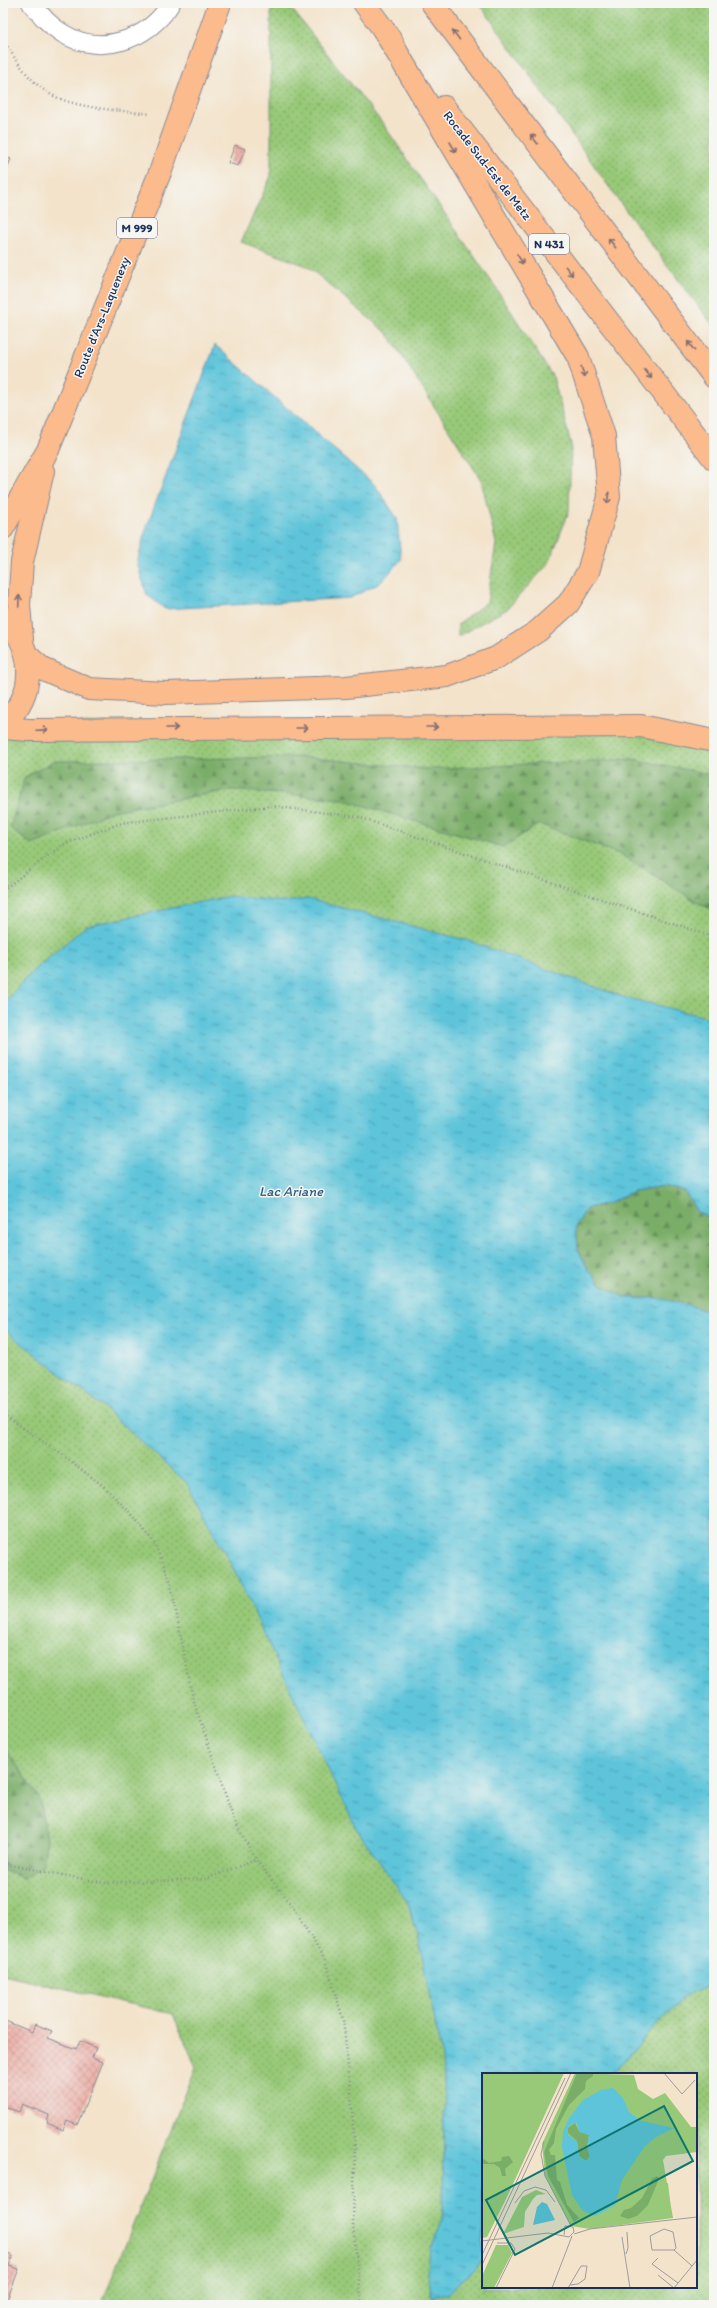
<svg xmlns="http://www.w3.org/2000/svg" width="717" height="2308" font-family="Itim,sans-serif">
<defs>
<pattern id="grass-dots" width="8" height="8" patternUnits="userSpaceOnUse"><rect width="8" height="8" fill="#98c978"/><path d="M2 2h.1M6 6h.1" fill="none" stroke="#7ba466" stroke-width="1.8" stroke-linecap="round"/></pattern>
<pattern id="forest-firs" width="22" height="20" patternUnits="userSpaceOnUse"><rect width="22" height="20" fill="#7aad68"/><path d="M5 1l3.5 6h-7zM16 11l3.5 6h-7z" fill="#638d59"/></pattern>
<pattern id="water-ripples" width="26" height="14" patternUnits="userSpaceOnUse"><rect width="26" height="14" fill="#5dc4da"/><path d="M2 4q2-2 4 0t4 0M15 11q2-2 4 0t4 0" fill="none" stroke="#4ca0b4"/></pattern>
<pattern id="building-cross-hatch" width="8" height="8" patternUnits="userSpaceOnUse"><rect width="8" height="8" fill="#edaea6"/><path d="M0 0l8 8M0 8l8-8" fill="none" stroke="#bf8e8a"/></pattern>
</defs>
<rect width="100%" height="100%" fill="#f6f6f2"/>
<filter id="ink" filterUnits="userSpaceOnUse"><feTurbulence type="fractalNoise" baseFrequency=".025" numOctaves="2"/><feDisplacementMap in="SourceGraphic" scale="8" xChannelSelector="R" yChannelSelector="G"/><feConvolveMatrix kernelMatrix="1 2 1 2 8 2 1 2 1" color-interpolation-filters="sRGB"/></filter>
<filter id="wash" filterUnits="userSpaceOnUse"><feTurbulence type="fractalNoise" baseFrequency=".012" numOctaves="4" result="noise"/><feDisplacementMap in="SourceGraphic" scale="16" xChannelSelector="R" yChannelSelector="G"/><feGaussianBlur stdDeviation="0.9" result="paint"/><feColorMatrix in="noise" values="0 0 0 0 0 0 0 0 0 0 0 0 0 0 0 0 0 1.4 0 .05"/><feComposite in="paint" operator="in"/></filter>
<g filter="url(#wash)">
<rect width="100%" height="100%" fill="#f3e3cb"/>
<g fill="url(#grass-dots)" stroke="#5a7c6b" fill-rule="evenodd">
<polygon points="273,3 287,3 383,124 494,285 553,377 571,444 569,511 549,563 507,609 458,636 458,624 487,602 496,543 481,480 388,334 307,266 241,242 271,176 271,5"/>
<polygon points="479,3 714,3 714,327 624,208"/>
<path d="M3 723 641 726 714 741V2305H101L196 2067 173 2014 3 1974ZM483 2074H696V2287H483Z"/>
</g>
<g fill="url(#forest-firs)" stroke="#4a6e63">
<polygon points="302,757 427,769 633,759 714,775 714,910 702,905 621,855 539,824 503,847 341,799 231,790 112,811 32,845 10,828 25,777 54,761"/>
<polygon points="665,1186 685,1192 697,1212 714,1219 714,1317 709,1312 657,1298 625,1298 603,1286 588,1269 578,1249 576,1226 587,1208 610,1203 634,1191"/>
<polygon points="3,1745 39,1797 47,1839 43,1864 25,1879 3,1870"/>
</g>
<g fill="url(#water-ripples)" stroke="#3c7a9c">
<polygon points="215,345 375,485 397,518 401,560 380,583 350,598 165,609 147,595 137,563 146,529"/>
<polygon points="230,896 285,902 308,899 469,941 623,997 714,1019 714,1219 697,1212 685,1192 665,1186 634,1191 610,1203 587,1208 576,1226 578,1249 588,1269 603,1286 625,1298 657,1298 685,1304 709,1312 714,1317 714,1983 682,1998 612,2074 483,2074 483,2260 448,2294 432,2297 428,2273 430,2248 443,2220 444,2104 442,2059 419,1940 408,1903 356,1828 232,1566 187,1483 104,1408 11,1335 3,1325 3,1004 35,969 86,926"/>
</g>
<g id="blocks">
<g fill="url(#building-cross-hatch)">
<polygon points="235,145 245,149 238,166 228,163"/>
<polygon points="3,156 11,159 3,178"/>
<polygon points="3,2020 32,2032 35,2024 52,2031 48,2038 76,2049 80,2041 96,2048 92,2058 103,2062 77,2125 67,2121 63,2130 47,2123 49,2115 22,2104 19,2112 3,2106 5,2098 3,2097"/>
<polygon points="3,2252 13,2256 9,2266 19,2269 5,2305 3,2305"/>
</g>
</g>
</g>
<g filter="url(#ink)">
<use href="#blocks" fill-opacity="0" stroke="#878994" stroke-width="1"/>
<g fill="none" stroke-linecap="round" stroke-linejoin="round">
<defs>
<path id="lane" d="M31 3C41 15 49 25 62 33 100 57 149 40 171 3"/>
<g id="primary">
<polyline points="3,528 48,450 161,170 220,3"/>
<path d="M3 617C35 645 38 696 3 723"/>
<polyline points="22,639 19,605 22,562 43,471"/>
</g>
<g id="highway">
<polyline points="364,3 392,41"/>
<polyline points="432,3 714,377"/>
<polyline points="444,107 714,459"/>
<polyline points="28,656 43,669 89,689 166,693 346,687 447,676 496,658 538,631 568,604 588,572 609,497 604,436 578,357 383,29"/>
<polyline points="3,728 29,730 641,726 714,741"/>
</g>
</defs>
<use href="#lane" stroke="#878994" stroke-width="20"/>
<use href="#primary" stroke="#878994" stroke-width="24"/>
<use href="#highway" stroke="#878994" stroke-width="24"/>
<g stroke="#878994" stroke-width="2.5" stroke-dasharray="1 3" stroke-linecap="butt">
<path d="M3 40C15 58 26 77 44 90 69 109 120 110 151 114"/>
<polyline points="3,877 7,887"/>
<polyline points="3,890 62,845 121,823 271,806 358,817 714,937"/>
<polyline points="3,1414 61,1454 101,1484 131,1513 154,1542 170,1580 193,1699 234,1820 256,1860 292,1906 325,1960 343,2019 350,2083 355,2148 353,2225 362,2305"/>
<polyline points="3,1862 10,1865 105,1883 205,1879 256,1860"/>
<polyline points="705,2305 714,2300"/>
</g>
<use href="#lane" stroke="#fff" stroke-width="18"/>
<use href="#primary" stroke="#fbbb8d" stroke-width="22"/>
<use href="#highway" stroke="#fbbb8d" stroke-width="22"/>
</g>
<defs><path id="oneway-shaft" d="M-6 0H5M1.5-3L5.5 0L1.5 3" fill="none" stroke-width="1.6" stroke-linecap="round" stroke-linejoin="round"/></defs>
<g stroke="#806e73">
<use href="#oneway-shaft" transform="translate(456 35) rotate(-127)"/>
<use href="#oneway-shaft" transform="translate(534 139) rotate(-127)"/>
<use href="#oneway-shaft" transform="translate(453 147) rotate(59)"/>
<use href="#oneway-shaft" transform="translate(612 243) rotate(-127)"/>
<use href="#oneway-shaft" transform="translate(520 259) rotate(59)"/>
<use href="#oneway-shaft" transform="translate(569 271) rotate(52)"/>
<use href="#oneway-shaft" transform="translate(691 346) rotate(-127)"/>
<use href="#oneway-shaft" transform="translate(583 372) rotate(72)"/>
<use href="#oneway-shaft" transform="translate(648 374) rotate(52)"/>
<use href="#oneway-shaft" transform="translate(608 498) rotate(98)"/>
<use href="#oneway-shaft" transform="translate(19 601) rotate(-87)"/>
<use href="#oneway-shaft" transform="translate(432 727)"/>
<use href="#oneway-shaft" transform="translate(172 728)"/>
<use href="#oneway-shaft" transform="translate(302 728)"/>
<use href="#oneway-shaft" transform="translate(42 730) rotate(-2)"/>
</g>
</g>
<g text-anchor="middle" stroke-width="3" stroke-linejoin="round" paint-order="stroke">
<g fill="#f6f6f2" stroke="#5d6b8a" stroke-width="1">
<rect x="117" y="218" width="40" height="20" rx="3"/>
<rect x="529" y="234" width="40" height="20" rx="3"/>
</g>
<g font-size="12" font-weight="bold" fill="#1b2f5e">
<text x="137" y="232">M 999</text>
<text x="549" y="248">N 431</text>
</g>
<g font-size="13" fill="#1b2f5e" stroke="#f6f6f2">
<text transform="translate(488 165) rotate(52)" y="5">Rocade Sud-Est de Metz</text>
<text transform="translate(101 317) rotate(-68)" y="5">Route d'Ars-Laquenexy</text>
</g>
<g font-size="14" font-style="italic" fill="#2f5c83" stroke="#f6f6f2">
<text x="291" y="1196">Lac Ariane</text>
</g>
</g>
<g transform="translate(482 2073)">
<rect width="215" height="215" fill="#f3e3cb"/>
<path d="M0 0H82L24 126 5 164 0 165ZM93 0 152 2 156 16 171 26 183 20 209 54H215V79L184 83 181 87 191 145 108 156 89 153 63 103 60 71ZM54 117 64 121 55 122 51 126 43 139 42 154 21 161 40 124ZM14 172H26L30 180 12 215H0V203Z" fill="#98c978"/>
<path d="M95 0H111V3L104 8 103 16 87 32 74 56 72 70 67 77 69 82H73L75 107 78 109 85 132 97 145 92 149 66 103 62 79ZM93 50 96 57 107 62 105 74 108 83 104 88 97 83 95 68 85 59 86 55ZM27 83 31 89 23 96 24 103H20L18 95 12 91H0V85L7 90 19 88 20 84ZM175 103 177 106 166 132 155 143 146 146 138 143 142 137 149 135 160 125 170 106Z" fill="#7aad68"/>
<path d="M186 110 188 128 178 129 176 111Z" fill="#98c978"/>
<path d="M131 15 141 25 147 39 159 48 192 55 174 64 163 73 140 107 133 132 113 143 101 138 90 122 80 74 81 59 87 45 101 27 119 17ZM91 50H95L97 59 107 62 105 74 108 83 104 88 97 83 95 68 86 62V55ZM60 129 65 131 73 147 51 152 55 134Z" fill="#5dc4da" fill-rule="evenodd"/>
<path fill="none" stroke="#9d9b9f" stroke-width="1" d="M182 0 200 21 213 7M62 68 59 81 63 103 89 153M33 130 42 118 53 114 64 117 73 129M92 161 108 156 215 144M140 164 148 215M0 168 66 160 87 164 92 159 91 154 83 153 82 162M192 177H170L168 163 182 156 191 159 194 175 192 177 210 193M144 181 146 175 145 159M0 182 83 5M176 185 170 191 196 210M0 192 89 0M176 202 192 215M14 215 33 176 29 170H15M70 215 90 163M86 215 99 193H105L103 206 96 211 88 212M192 215 215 187"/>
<path fill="#0f766e" fill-opacity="0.15" stroke="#0f766e" stroke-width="2" d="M182 33 211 88 33 182 4 127Z"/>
<rect width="215" height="215" fill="none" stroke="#1b2f5e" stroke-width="2"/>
</g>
<rect width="717" height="2308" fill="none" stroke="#f6f6f2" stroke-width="16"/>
</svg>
